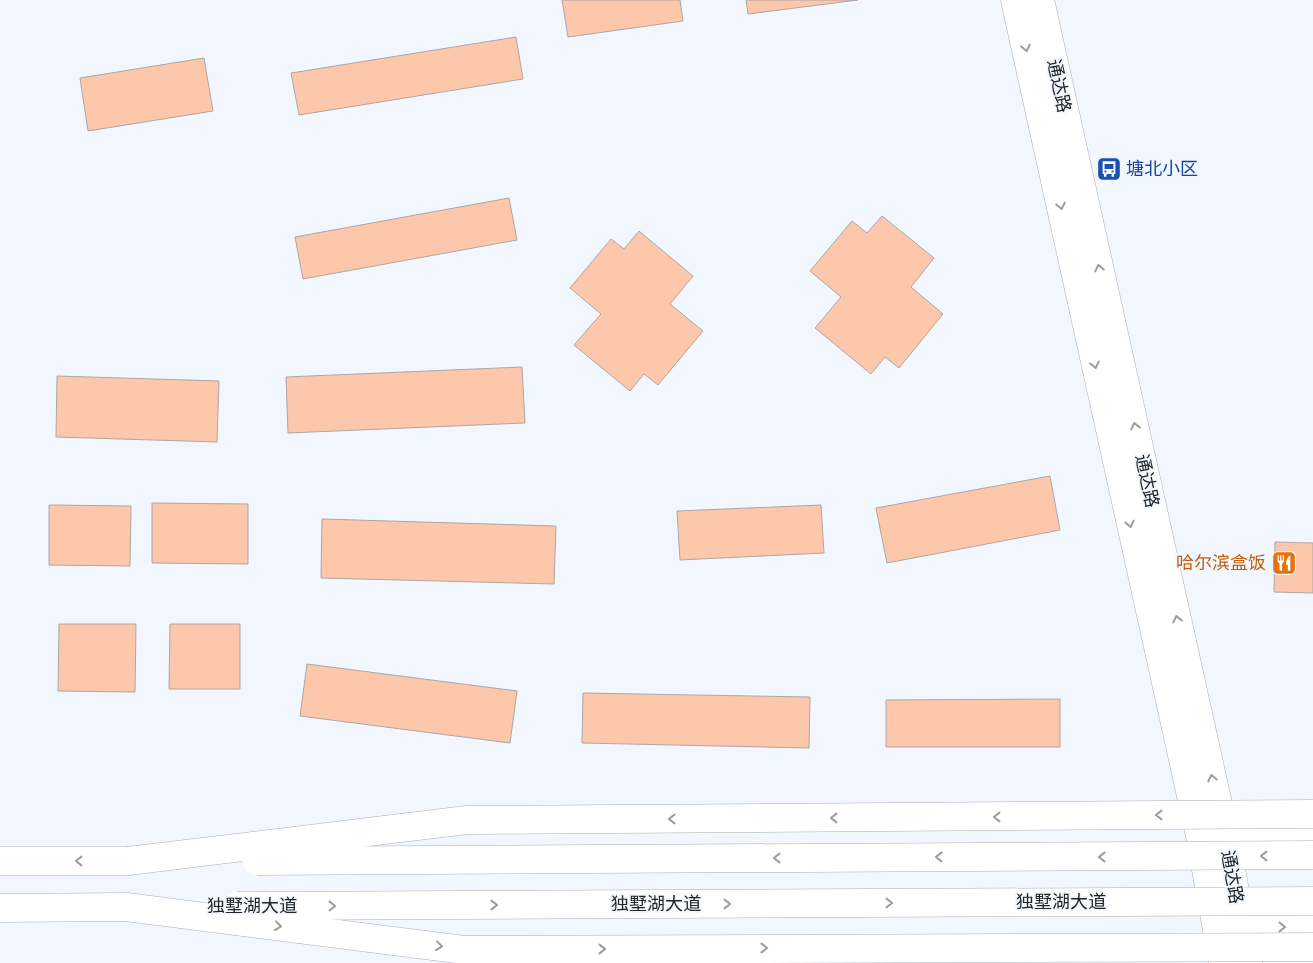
<svg xmlns="http://www.w3.org/2000/svg" width="1313" height="963" font-family="Inter,'Noto Sans SC',sans-serif">
<rect width="100%" height="100%" fill="#f2f7ff"/>
<g fill="#fcc7aa" stroke="#aea6a2">
<polygon points="562,0 680,0 683,21 568,37"/>
<polygon points="746,0 858,0 748,14"/>
<polygon points="516,37 523,79 299,115 291,73"/>
<polygon points="204,58 213,111 88,131 80,78"/>
<polygon points="509,198 517,240 303,279 295,237"/>
<polygon points="882,216 934,258 911,287 943,314 899,368 885,357 871,374 815,328 841,297 810,271 852,221 867,233"/>
<polygon points="639,231 693,276 670,304 703,331 658,385 644,374 630,391 574,345 601,314 570,288 611,239 624,249"/>
<polygon points="522,367 525,423 288,433 286,377"/>
<polygon points="57,376 219,381 217,442 56,437"/>
<polygon points="1050,476 1060,530 887,563 876,508"/>
<polygon points="152,503 248,504 248,564 152,563"/>
<polygon points="49,505 131,506 130,566 49,565"/>
<polygon points="821,505 824,553 680,560 677,511"/>
<polygon points="322,519 556,526 554,584 321,578"/>
<polygon points="1275,542 1313,543 1313,593 1274,592"/>
<polygon points="59,624 136,624 135,692 58,691"/>
<polygon points="170,624 240,624 240,689 169,689"/>
<polygon points="307,664 517,691 510,743 300,716"/>
<polygon points="583,693 810,697 809,748 582,743"/>
<polygon points="1060,699 1060,747 886,747 886,700"/>
</g>
<g fill="none" stroke-linecap="round" stroke-linejoin="round">
<defs>
<g id="major">
<polyline points="1015,0 1200,836 1223,963"/>
<polyline points="1040,0 1224,831 1248,963"/>
<polyline points="1207,832 1313,831"/>
<polyline points="1223,927 1313,927"/>
</g>
<g id="highway">
<polyline points="0,861 128,861"/>
<polyline points="0,908 126,907"/>
</g>
</defs>
<use href="#major" stroke="#a9adb4" stroke-width="29"/>
<use href="#highway" stroke="#a9adb4" stroke-width="29"/>
<use href="#major" stroke="#fff" stroke-width="28"/>
<use href="#highway" stroke="#fff" stroke-width="28"/>
<defs>
<g id="highway-bridge">
<polyline points="128,861 467,820 1313,814"/>
<polyline points="257,861 1313,855"/>
<polyline points="237,906 1313,901"/>
<polyline points="126,907 464,950 1313,947"/>
</g>
</defs>
<use href="#highway-bridge" stroke="#a9adb4" stroke-width="29" stroke-linecap="butt"/>
<use href="#highway-bridge" stroke="#fff" stroke-width="28"/>
</g>
<defs><path id="oneway-chevron" d="M-2-3.5L2.5 0L-2 3.5" fill="none" stroke-width="1.6" stroke-linecap="round" stroke-linejoin="round" transform="scale(1.25)"/></defs>
<g stroke="#9c9c9d">
<use href="#oneway-chevron" transform="translate(1026 48) rotate(78)"/>
<use href="#oneway-chevron" transform="translate(1061 206) rotate(78)"/>
<use href="#oneway-chevron" transform="translate(1099 268) rotate(-102)"/>
<use href="#oneway-chevron" transform="translate(1095 365) rotate(78)"/>
<use href="#oneway-chevron" transform="translate(1135 426) rotate(-102)"/>
<use href="#oneway-chevron" transform="translate(1130 524) rotate(78)"/>
<use href="#oneway-chevron" transform="translate(1177 619) rotate(-102)"/>
<use href="#oneway-chevron" transform="translate(1212 778) rotate(-102)"/>
<use href="#oneway-chevron" transform="translate(1159 815) rotate(180)"/>
<use href="#oneway-chevron" transform="translate(997 817) rotate(180)"/>
<use href="#oneway-chevron" transform="translate(834 818) rotate(180)"/>
<use href="#oneway-chevron" transform="translate(672 819) rotate(180)"/>
<use href="#oneway-chevron" transform="translate(1264 856) rotate(180)"/>
<use href="#oneway-chevron" transform="translate(939 857) rotate(180)"/>
<use href="#oneway-chevron" transform="translate(1102 857) rotate(180)"/>
<use href="#oneway-chevron" transform="translate(777 858) rotate(180)"/>
<use href="#oneway-chevron" transform="translate(79 861) rotate(-180)"/>
<use href="#oneway-chevron" transform="translate(889 903)"/>
<use href="#oneway-chevron" transform="translate(727 904)"/>
<use href="#oneway-chevron" transform="translate(494 905)"/>
<use href="#oneway-chevron" transform="translate(332 906)"/>
<use href="#oneway-chevron" transform="translate(278 926) rotate(7)"/>
<use href="#oneway-chevron" transform="translate(1282 927)"/>
<use href="#oneway-chevron" transform="translate(439 946) rotate(7)"/>
<use href="#oneway-chevron" transform="translate(764 948)"/>
<use href="#oneway-chevron" transform="translate(602 949)"/>
</g>
<defs>
<symbol id="bus-square" viewBox="-11 -11 22 22"><rect x="-9" y="-9" width="18" height="18" rx="4" fill="#1a4fb4" stroke="#f2f7ff"/><path d="M-5-6H5V4H4V6H2V4H-2V6H-4V4H-5ZM-3.5-4V0h7V-4ZM-3.5 1.2v1.5H-2V1.2ZM2 1.2v1.5H3.5V1.2Z" fill="#fff"/></symbol>
<symbol id="restaurant-square" viewBox="-11 -11 22 22"><rect x="-9" y="-9" width="18" height="18" rx="4" fill="#e8710a" stroke="#f2f7ff"/><path d="M-5-6h1v4h1v-4h1v4h1v-4h1v5L-1.5 .5V6h-2V.5L-5-1ZM5-6V6H3V1.5H1.5Q1.5-4 5-6Z" fill="#fff"/></symbol>
</defs>
<g fill-rule="evenodd">
<use href="#bus-square" x="1095" y="155" width="28" height="28"/>
<use href="#restaurant-square" x="1270" y="549" width="28" height="28"/>
</g>
<g text-anchor="middle" stroke-width="4" stroke-linejoin="round" paint-order="stroke">
<g font-size="18" fill="#222426" stroke="#f2f7ff">
<text transform="translate(1059 86) rotate(78)" y="6">通达路</text>
<text transform="translate(1147 481) rotate(78)" y="6">通达路</text>
<text transform="translate(1232 877) rotate(80)" y="6">通达路</text>
<text x="1061" y="908">独墅湖大道</text>
<text x="656" y="910">独墅湖大道</text>
<text x="252" y="912">独墅湖大道</text>
</g>
<g font-size="18" fill="#164399" stroke="#f2f7ff" text-anchor="start">
<text x="1126" y="175">塘北小区</text>
</g>
<g font-size="18" fill="#c56008" stroke="#f2f7ff" text-anchor="end">
<text x="1266" y="569">哈尔滨盒饭</text>
</g>
</g>
</svg>
